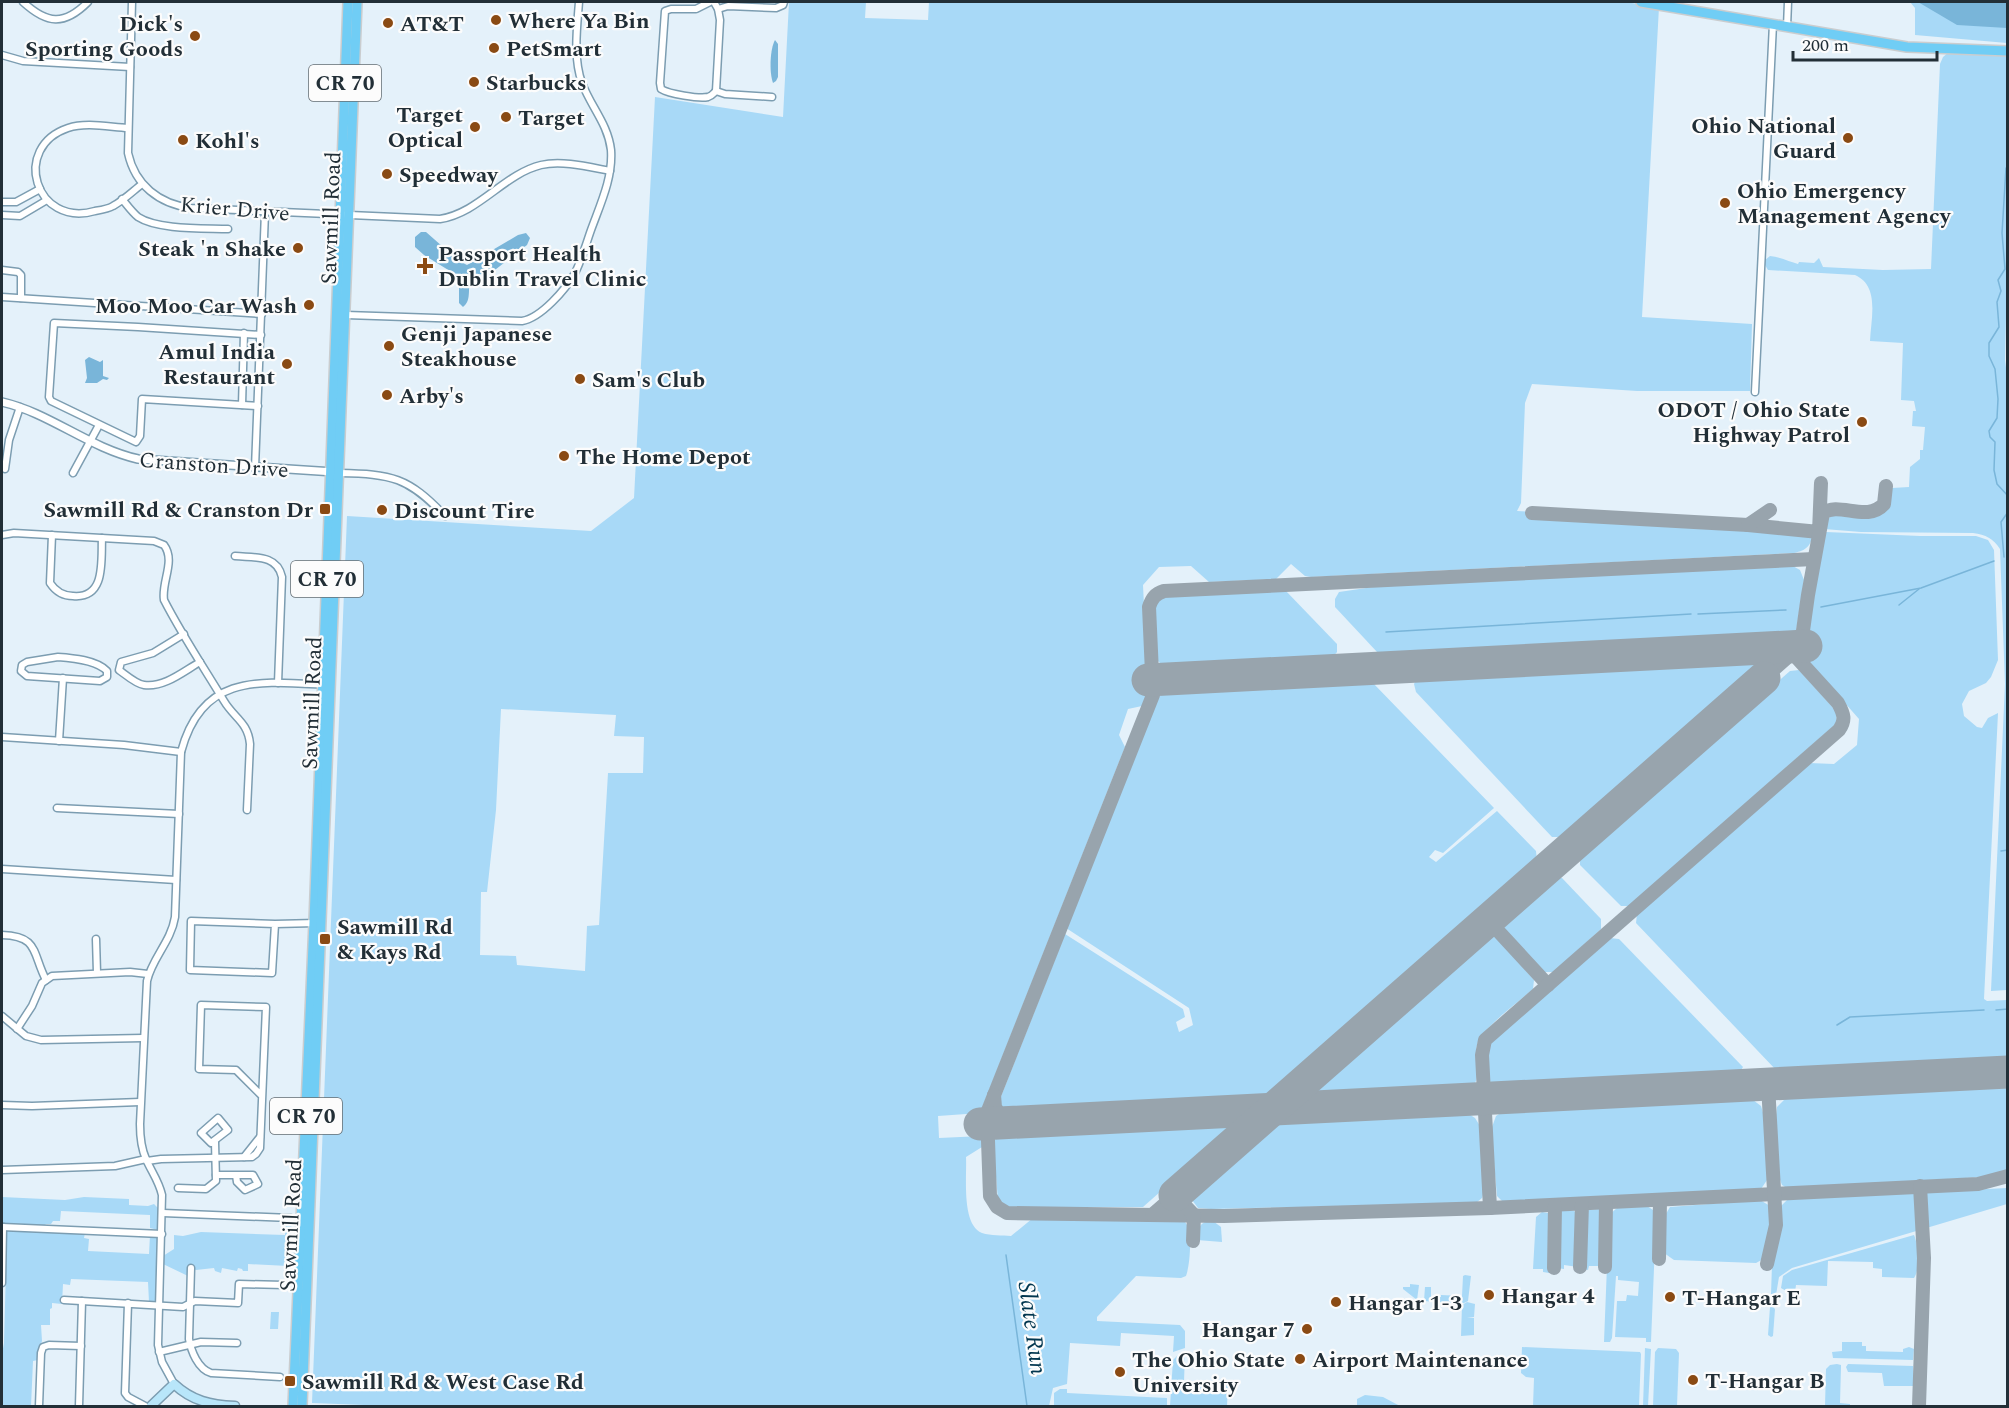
<svg xmlns="http://www.w3.org/2000/svg" width="2009" height="1408" font-family="Spectral,serif">
<rect width="100%" height="100%" fill="#e4f1fa"/>
<g fill="#a8d9f7" fill-rule="evenodd">
<path d="M789 2H866L865 18 928 20 929 2H1625L1659 7 1642 317 1752 324 1750 391H1637L1532 384 1525 403 1521 503 1517 511 1807 530 1813 533C1811 546 1807 550 1794 553L1311 577 1305 576 1291 564 1276 579 1209 582 1191 566 1159 567 1143 585 1148 690 1142 706 1128 709 1119 735 1125 747 980 1113 938 1116 939 1138 982 1136V1147L966 1157C967 1176 961 1225 982 1233 991 1236 1002 1235 1011 1236L1033 1218 1185 1222C1193 1230 1190 1266 1186 1276L1181 1278 1136 1276 1097 1317V1321L1180 1325 1185 1331V1348L1173 1352 1174 1336 1121 1333 1120 1346 1070 1343 1067 1384 1053 1388 1049 1406H390L312 1403 347 516 591 531 634 498 655 97 783 117ZM501 709 616 715 614 736 644 737 643 773H608L599 925 587 926 585 971 517 965 516 956 480 955 481 892H487L496 810Z"/>
<polygon points="1910,2 2007,2 2007,43 1915,35 1915,8"/>
<path d="M1949 52 2003 54 2007 56 2008 232 2005 360 2008 383 2007 990 1991 991 2005 684 2000 549C1993 538 1986 535 1973 533L1861 532 1824 529 1827 520 1832 515 1879 514 1887 508 1892 488 1909 487 1910 467 1920 459V450H1923L1925 427 1912 426 1913 411H1916L1914 401 1901 400 1903 343 1870 341C1871 318 1880 286 1855 275L1768 270 1765 265V260L1770 256C1780 257 1790 262 1798 264L1799 262 1814 263 1819 258 1823 267 1883 270 1931 269 1940 64 1943 57Z"/>
<path d="M1826 532 1920 536H1976L1988 540 1994 550 1998 660 1991 677 1986 683 1969 691 1962 704 1964 716 1977 727 1982 728 1988 718 1998 713 1984 999 1987 1001 2007 1000V1061L1782 1073 1777 1071 1636 923 1637 914 1809 763 1834 764 1857 745 1859 719 1808 661C1801 637 1819 561 1824 533Z"/>
<polygon points="1791,565 1800,570 1804,580 1796,632 1791,636 1387,657 1378,653 1335,607 1335,599 1339,592 1380,586"/>
<polygon points="1285,590 1337,644 1337,652 1332,658 1164,667 1158,661 1154,605 1164,597"/>
<polygon points="1758,661 1758,668 1568,837 1552,837 1416,692 1414,684 1417,678 1424,677"/>
<polygon points="1799,670 1836,711 1837,723 1629,906 1621,906 1580,865 1580,855 1790,671"/>
<polygon points="1365,680 1373,683 1494,808 1443,853 1435,850 1429,857 1436,862 1497,811 1536,851 1537,861 1269,1098 1006,1112 998,1104 1065,934 1183,1009 1185,1017 1176,1022 1179,1032 1193,1025 1189,1008 1066,928 1157,698 1169,689"/>
<polygon points="1551,878 1562,878 1601,919 1601,929 1554,972 1543,972 1505,930 1504,924 1506,917"/>
<path d="M1487 936 1497 937 1534 980 1533 989C1520 1001 1483 1028 1478 1042 1472 1057 1483 1075 1472 1088L1313 1097 1312 1088Z"/>
<path d="M1610 938 1619 939 1743 1067 1739 1073 1493 1086C1485 1076 1485 1055 1490 1043Z"/>
<polygon points="2007,1083 2007,1170 1983,1177 1787,1188 1782,1185 1779,1177 1776,1115 1777,1107 1790,1094"/>
<polygon points="1749,1097 1761,1106 1765,1119 1767,1180 1761,1189 1518,1202 1503,1202 1497,1196 1491,1130 1496,1116 1507,1109"/>
<polygon points="1464,1111 1475,1118 1480,1126 1484,1190 1482,1198 1476,1203 1211,1209 1198,1208 1192,1200 1196,1190 1272,1124 1279,1121"/>
<polygon points="1229,1124 1230,1130 1143,1207 1009,1207 998,1200 993,1142 1000,1134"/>
<polygon points="2007,1188 2007,1204 1792,1268 1779,1277 1776,1295 1774,1297 1771,1295 1772,1264 1780,1228 1779,1208 1788,1199"/>
<polygon points="2,1197 65,1200 84,1197 129,1199 129,1205 148,1206 154,1204 159,1209 158,1230 150,1228 150,1215 61,1211 60,1221 53,1221 51,1224 46,1224 44,1226 2,1223"/>
<polygon points="1760,1200 1770,1206 1772,1232 1765,1258 1756,1263 1674,1260 1664,1253 1664,1217 1670,1207"/>
<polygon points="1647,1206 1653,1210 1656,1219 1651,1342 1646,1342 1646,1338 1615,1337 1617,1301 1626,1301 1627,1295 1638,1296 1639,1282 1618,1280 1618,1276 1616,1276 1612,1338 1610,1342 1604,1342 1609,1215 1617,1208"/>
<polygon points="1599,1209 1603,1213 1604,1218 1603,1266 1589,1266 1588,1270 1584,1269 1582,1267 1584,1215 1589,1210"/>
<polygon points="1562,1211 1574,1211 1579,1215 1578,1267 1564,1265 1564,1269 1557,1268 1558,1217"/>
<polygon points="1542,1212 1548,1213 1552,1219 1551,1270 1549,1273 1543,1272 1543,1269 1533,1269 1536,1217"/>
<polygon points="286,1221 292,1221 288,1266 248,1264 248,1271 243,1271 242,1269 238,1268 237,1271 222,1268 221,1273 215,1271 214,1268 196,1270 190,1268 188,1276 163,1264 163,1256 174,1249 174,1235 183,1236 201,1232 285,1235"/>
<path d="M1213 1221 1221 1227 1222 1242 1197 1240C1198 1228 1200 1220 1213 1221Z"/>
<polygon points="7,1230 85,1233 84,1238 89,1239 88,1251 149,1254 150,1235 159,1236 157,1303 149,1302 148,1282 71,1279 70,1285 63,1284 62,1304 52,1303 52,1308 50,1309 50,1325 41,1325 42,1341 39,1350 38,1360 33,1361 31,1406 2,1406 2,1354 4,1343"/>
<path d="M1914 1235C1918 1244 1921 1268 1914 1278L1882 1277V1269L1873 1268V1262L1828 1261 1827 1286 1796 1285 1795 1292H1788L1781 1288 1783 1276 1792 1270Z"/>
<polygon points="1465,1275 1471,1276 1468,1301 1462,1304 1424,1301 1425,1287 1431,1287 1431,1297 1441,1297 1441,1295 1462,1296 1463,1276"/>
<polygon points="1410,1284 1419,1285 1417,1300 1403,1289 1403,1287 1410,1287"/>
<polygon points="1467,1302 1475,1304 1474,1317 1467,1317 1474,1318 1474,1335 1461,1336 1462,1305"/>
<polygon points="1772,1306 1775,1309 1773,1336 1771,1337 1768,1335 1770,1307"/>
<polygon points="271,1312 279,1312 278,1329 270,1329"/>
<polygon points="1842,1342 1862,1342 1862,1346 1866,1346 1866,1351 1903,1352 1903,1349 1909,1347 1914,1349 1913,1360 1833,1358 1832,1352 1842,1351"/>
<polygon points="1522,1347 1640,1352 1641,1354 1639,1406 1533,1406 1534,1378 1526,1377 1521,1373"/>
<polygon points="1645,1348 1651,1349 1648,1406 1643,1406"/>
<polygon points="1658,1348 1676,1349 1679,1353 1677,1406 1653,1406 1655,1352"/>
<polygon points="1181,1352 1185,1352 1184,1382 1228,1384 1227,1406 1170,1406 1173,1360"/>
<polygon points="1837,1364 1841,1365 1841,1367 1840,1403 1850,1404 1850,1406 1825,1406 1826,1369 1830,1365"/>
<polygon points="1848,1364 1913,1366 1914,1386 1884,1386 1882,1373 1848,1372 1846,1367"/>
<polygon points="1060,1389 1067,1389 1067,1393 1167,1398 1167,1406 1054,1406 1054,1393"/>
<polygon points="1365,1395 1383,1397 1400,1406 1357,1406 1357,1399"/>
</g>
<g fill="#79b5d9">
<polygon points="1918,2 2007,2 2007,28 1957,25"/>
<path d="M775 40 778 44V77L776 81 773 83C769 72 770 49 775 40Z"/>
<path d="M421 232H426L459 261 467 265 518 235 526 233 530 238 527 245 491 273 472 275C466 285 473 300 463 307L459 303V280L458 276 424 255 415 247V237Z"/>
<polygon points="89,357 100,362 103,360 103,376 109,378 107,380 103,379 97,383 85,383 87,378 85,360"/>
</g>
<g fill="none" stroke-linecap="round" stroke-linejoin="round">
<g stroke="#79b5d9" stroke-width="1.5">
<polyline points="2006,168 2002,233 2005,269 1998,280 2001,291 1997,302 1999,327 1989,343 1989,356 1995,369 1998,399 1997,418 1989,431 1990,437 1995,442 1994,470 1997,484 2008,496"/>
<polyline points="2004,557 2001,522 2008,512"/>
<polyline points="1899,605 1919,589"/>
<polyline points="1821,607 1921,588 1994,561"/>
<polyline points="1698,614 1786,610"/>
<polyline points="1386,632 1691,614"/>
<polyline points="2001,851 2008,850"/>
<polyline points="1996,1010 2008,1009"/>
<polyline points="1837,1025 1850,1017 1984,1010"/>
<polyline points="1006,1255 1027,1406"/>
</g>
<g stroke="#98a4ad" stroke-width="14">
<polyline points="1532,513 1748,525 1819,532 1821,483"/>
<polyline points="1748,525 1770,510"/>
<path d="M1814 559 1164 591C1155 594 1152 598 1149 607L1153 695 987 1113 990 1196 997 1207 1007 1213 1224 1216 1490 1208 1978 1184 2008 1176"/>
<path d="M1799 659 1808 595 1823 513C1839 501 1867 523 1884 504L1886 486"/>
<polyline points="1764,678 1798,648"/>
<polyline points="1488,920 1548,985"/>
<polyline points="994,1095 995,1107 1004,1123"/>
<path d="M1490 1208 1482 1055 1485 1040 1839 730C1846 720 1844 714 1838 703L1787 647"/>
<polyline points="1152,1215 1175,1195 1194,1215 1193,1241"/>
<polyline points="1659,1259 1660,1200"/>
<polyline points="1767,1264 1776,1225 1768,1085"/>
<polyline points="1580,1267 1582,1204"/>
<polyline points="1605,1267 1606,1203"/>
<polyline points="1554,1268 1555,1206"/>
<polyline points="1919,1406 1924,1258 1920,1186"/>
</g>
<g stroke="#98a4ad" stroke-width="33">
<polyline points="1148,680 1806,646"/>
<polyline points="980,1124 2008,1072"/>
<polyline points="1175,1195 1764,678"/>
</g>
<defs>
<g id="minor">
<path d="M23 2C47 24 64 26 88 2"/>
<path d="M132 2 128 153C135 185 159 204 191 208L440 219C479 213 504 174 541 165 562 160 589 167 610 171"/>
<path d="M710 2 696 9H671L665 11 660 83 661 89C669 94 699 99 708 97 712 96 713 94 716 91L725 94 772 97"/>
<polyline points="714,2 718,9 720,20 716,91"/>
<polyline points="718,9 728,6 776,8 783,5 784,2"/>
<polyline points="1787,27 1788,2"/>
<polyline points="2,55 23,61 130,67"/>
<path d="M128 128C109 127 86 122 68 128 11 147 35 228 95 211 101 210 108 209 113 206 124 200 133 191 142 184"/>
<path d="M122 199C127 205 132 212 138 217 158 230 204 228 228 229"/>
<polyline points="2,202 16,202 40,189"/>
<polyline points="2,215 20,216 47,200"/>
<polyline points="2,270 18,272 21,275 21,298"/>
<polyline points="2,297 262,314"/>
<path d="M346 315 522 321C541 318 566 289 575 273 582 259 586 244 591 230 600 205 613 178 611 150 608 124 591 107 582 83 573 58 577 28 579 2"/>
<polyline points="1755,392 1773,24"/>
<polyline points="242,405 244,333"/>
<polyline points="258,406 142,399 140,436 136,442 51,401 49,397 54,323 138,327 261,335"/>
<polyline points="255,468 265,212"/>
<polyline points="5,469 9,440 20,407"/>
<polyline points="73,473 99,425"/>
<path d="M339 473C392 474 408 477 445 516"/>
<path d="M2 535 14 533 154 541 164 545C176 561 161 582 164 600 182 635 204 668 224 701 234 718 248 722 250 744L247 810"/>
<path d="M52 535 50 583C56 592 63 596 73 596 106 599 101 561 102 538"/>
<path d="M235 556C254 558 277 554 282 577L278 683"/>
<path d="M184 634 153 653 121 662 119 670C126 675 136 684 144 685 164 688 184 671 200 662"/>
<path d="M58 657C73 658 96 660 107 671V677L100 681 27 676 21 671 22 665 27 662Z"/>
<polyline points="2,737 124,745 181,752"/>
<polyline points="59,741 63,678"/>
<polyline points="57,808 179,814"/>
<polyline points="2,869 176,880"/>
<polyline points="275,924 272,973 190,970 191,921 275,924 316,923"/>
<path d="M2 935C39 936 32 953 46 980"/>
<polyline points="96,939 97,973"/>
<polyline points="2,1016 26,1036 41,1040 143,1038"/>
<polyline points="17,1029 32,1006 42,983 52,976 130,972 148,974"/>
<polyline points="2,1105 32,1106 140,1102"/>
<polygon points="218,1118 228,1130 211,1143 201,1133"/>
<polyline points="244,1157 260,1137"/>
<polyline points="147,1161 161,1159 252,1157 256,1154 260,1148 266,1007 201,1005 199,1069 236,1070 262,1096"/>
<polyline points="2,1170 115,1166 146,1159"/>
<polyline points="216,1175 253,1175 258,1184 245,1190 237,1182 236,1175"/>
<polyline points="178,1188 206,1189 216,1181 215,1142"/>
<polyline points="163,1213 291,1218"/>
<polyline points="2,1227 162,1234"/>
<path d="M191 1268 189 1339C191 1351 198 1369 211 1373L280 1377"/>
<polyline points="2,1283 3,1227"/>
<polyline points="64,1300 183,1307 195,1301 238,1303 239,1284 284,1285"/>
<polyline points="128,1303 125,1393 128,1397 145,1406"/>
<polyline points="159,1352 201,1342 237,1343"/>
<path d="M174 1384 162 1362 158 1345 162 1195C159 1181 151 1171 146 1159 141 1148 140 1136 140 1124L147 981C152 958 171 942 175 917L181 752C202 673 260 681 326 685"/>
<polyline points="39,1406 41,1353 43,1347 49,1345 81,1346"/>
<polyline points="79,1406 82,1301"/>
</g>
<path id="tertiary" d="M2 402C50 413 89 448 138 459L334 472"/>
<path id="secondary" d="M151 1406 174 1384C192 1401 211 1405 235 1406"/>
<g id="primary">
<polyline points="1641,2 1907,47 2008,51"/>
<polyline points="293,1406 314,922 348,2"/>
<polyline points="302,1406 357,2"/>
</g>
</defs>
<use href="#minor" stroke="#7c9db1" stroke-width="9"/>
<use href="#tertiary" stroke="#7c9db1" stroke-width="10"/>
<use href="#secondary" stroke="#7c9db1" stroke-width="11"/>
<use href="#primary" stroke="#cacdcf" stroke-width="12"/>
<use href="#minor" stroke="#fff" stroke-width="6"/>
<use href="#tertiary" stroke="#fff" stroke-width="7"/>
<use href="#secondary" stroke="#b8e6fa" stroke-width="8"/>
<use href="#primary" stroke="#70cdf5" stroke-width="9"/>
</g>
<g fill="#8a4a13" stroke="#fcfcfc" stroke-width="2">
<circle cx="496" cy="20" r="6"/>
<circle cx="388" cy="23" r="6"/>
<circle cx="195" cy="36" r="6"/>
<circle cx="494" cy="48" r="6"/>
<circle cx="474" cy="82" r="6"/>
<circle cx="506" cy="117" r="6"/>
<circle cx="475" cy="127" r="6"/>
<circle cx="1848" cy="138" r="6"/>
<circle cx="183" cy="140" r="6"/>
<circle cx="387" cy="174" r="6"/>
<circle cx="1725" cy="203" r="6"/>
<circle cx="298" cy="248" r="6"/>
<path d="M422 257h6v6h6v6h-6v6h-6v-6h-6v-6h6z"/>
<circle cx="309" cy="305" r="6"/>
<circle cx="389" cy="346" r="6"/>
<circle cx="287" cy="364" r="6"/>
<circle cx="580" cy="379" r="6"/>
<circle cx="387" cy="395" r="6"/>
<circle cx="1862" cy="422" r="6"/>
<circle cx="564" cy="456" r="6"/>
<rect x="319" y="503" width="12" height="12" rx="3"/>
<circle cx="382" cy="510" r="6"/>
<rect x="319" y="933" width="12" height="12" rx="3"/>
<circle cx="1489" cy="1295" r="6"/>
<circle cx="1670" cy="1297" r="6"/>
<circle cx="1336" cy="1302" r="6"/>
<circle cx="1307" cy="1329" r="6"/>
<circle cx="1300" cy="1359" r="6"/>
<circle cx="1120" cy="1372" r="6"/>
<circle cx="1693" cy="1380" r="6"/>
<rect x="284" y="1375" width="12" height="12" rx="3"/>
</g>
<g text-anchor="middle" stroke-width="4.5" stroke-linejoin="round" paint-order="stroke">
<g fill="#fcfcfc" stroke="#636c72" stroke-width="1.5">
<rect x="309" y="65" width="72" height="36" rx="4.5"/>
<rect x="291" y="561" width="72" height="36" rx="4.5"/>
<rect x="270" y="1098" width="72" height="36" rx="4.5"/>
</g>
<g font-size="21" font-weight="bold" fill="#222f37">
<text x="345" y="90">CR 70</text>
<text x="327" y="586">CR 70</text>
<text x="306" y="1123">CR 70</text>
</g>
<g font-size="22" font-weight="bold" fill="#222f37" stroke="#fcfcfc" text-anchor="start">
<text x="508" y="28">Where Ya Bin</text>
<text x="183" y="31" text-anchor="end">Dick's<tspan x="183" dy="25">Sporting Goods</tspan></text>
<text x="400" y="31">AT&amp;T</text>
<text x="506" y="56">PetSmart</text>
<text x="486" y="90">Starbucks</text>
<text x="463" y="122" text-anchor="end">Target<tspan x="463" dy="25">Optical</tspan></text>
<text x="518" y="125">Target</text>
<text x="1836" y="133" text-anchor="end">Ohio National<tspan x="1836" dy="25">Guard</tspan></text>
<text x="195" y="148">Kohl's</text>
<text x="399" y="182">Speedway</text>
<text x="1737" y="198">Ohio Emergency<tspan x="1737" dy="25">Management Agency</tspan></text>
<text x="286" y="256" text-anchor="end">Steak 'n Shake</text>
<text x="438" y="261">Passport Health<tspan x="438" dy="25">Dublin Travel Clinic</tspan></text>
<text x="297" y="313" text-anchor="end">Moo Moo Car Wash</text>
<text x="401" y="341">Genji Japanese<tspan x="401" dy="25">Steakhouse</tspan></text>
<text x="275" y="359" text-anchor="end">Amul India<tspan x="275" dy="25">Restaurant</tspan></text>
<text x="592" y="387">Sam's Club</text>
<text x="399" y="403">Arby's</text>
<text x="1850" y="417" text-anchor="end">ODOT / Ohio State<tspan x="1850" dy="25">Highway Patrol</tspan></text>
<text x="576" y="464">The Home Depot</text>
<text x="313" y="517" text-anchor="end">Sawmill Rd &amp; Cranston Dr</text>
<text x="394" y="518">Discount Tire</text>
<text x="337" y="934">Sawmill Rd<tspan x="337" dy="25">&amp; Kays Rd</tspan></text>
<text x="1501" y="1303">Hangar 4</text>
<text x="1682" y="1305">T-Hangar E</text>
<text x="1348" y="1310">Hangar 1-3</text>
<text x="1295" y="1337" text-anchor="end">Hangar 7</text>
<text x="1132" y="1367">The Ohio State<tspan x="1132" dy="25">University</tspan></text>
<text x="1312" y="1367">Airport Maintenance</text>
<text x="1705" y="1388">T-Hangar B</text>
<text x="302" y="1389">Sawmill Rd &amp; West Case Rd</text>
</g>
<g font-size="22" fill="#222f37" stroke="#fcfcfc">
<text transform="translate(235 208) rotate(5)" y="8">Krier Drive</text>
<text transform="translate(330 218) rotate(-88)" y="8">Sawmill Road</text>
<text transform="translate(214 464) rotate(4)" y="8">Cranston Drive</text>
<text transform="translate(311 703) rotate(-88)" y="8">Sawmill Road</text>
<text transform="translate(290 1225) rotate(-87)" y="8">Sawmill Road</text>
</g>
<g font-size="24" font-style="italic" fill="#01364f" stroke="#fcfcfc">
<text transform="translate(1033 1328) rotate(82)" y="8">Slate Run</text>
</g>
</g>
<rect width="2009" height="1408" fill="none" stroke="#222f37" stroke-width="6"/>
<path d="M1793 51v9h144v-9" fill="none" stroke="#222f37" stroke-width="3"/>
<text x="1802" y="51" font-size="18" fill="#222f37" stroke="#fcfcfc" stroke-width="4.5" paint-order="stroke">200 m</text>
</svg>
